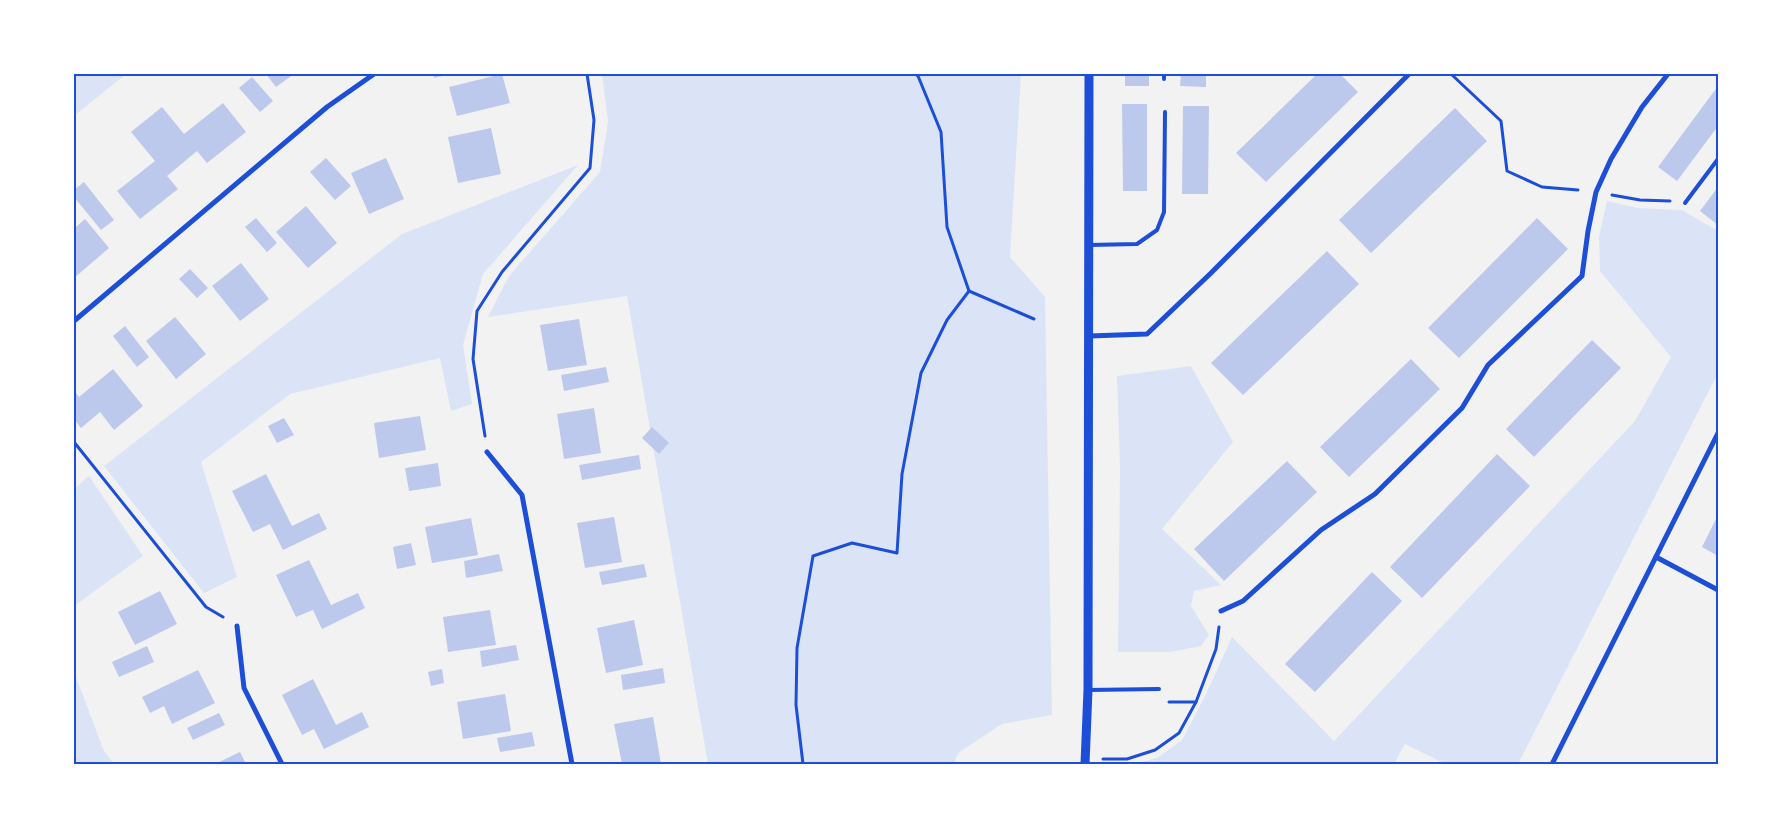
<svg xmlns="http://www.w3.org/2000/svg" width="1792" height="838" font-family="'Noto Sans',sans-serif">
<rect width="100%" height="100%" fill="#f2f2f2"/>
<g fill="#dbe4f7">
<polygon points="74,74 126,74 74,116"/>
<polygon points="602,74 1021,74 1010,257 1045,297 1052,715 1002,724 958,753 954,764 708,764 627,296 488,317 509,276 600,172 608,122"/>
<polygon points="578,165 483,274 463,345 472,404 451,411 440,358 290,394 201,462 237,577 204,593 104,466 402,234"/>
<polygon points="1607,201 1638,208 1682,210 1718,231 1718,373 1518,764 1446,764 1405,744 1394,764 1133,764 1157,758 1182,740 1206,694 1232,637 1334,741 1635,421 1671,357 1600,271 1599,237"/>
<polygon points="1191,366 1233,442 1162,529 1221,585 1194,591 1191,606 1209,635 1201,646 1170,652 1118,652 1120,468 1117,376"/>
<polygon points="89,476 143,556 74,606 74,489"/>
<polygon points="74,672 104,751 114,764 74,764"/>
</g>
<g fill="#bdc9ec">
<polygon points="266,74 294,74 276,87"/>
<polygon points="433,74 450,74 434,78"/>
<polygon points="502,74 510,103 457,116 449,87"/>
<rect x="1125" y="74" width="24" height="12"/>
<polygon points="1181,74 1206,74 1206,87 1180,86"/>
<polygon points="1317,74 1340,74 1358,92 1266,182 1236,153"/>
<polygon points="252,77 273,101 260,112 239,88"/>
<polygon points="1718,86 1718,126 1677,181 1658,167"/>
<polygon points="223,103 246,132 207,163 197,151 167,176 178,189 140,219 117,191 155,161 131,132 162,107 184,134"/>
<polygon points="1122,104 1147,104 1147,191 1123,191"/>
<polygon points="1183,106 1209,106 1208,194 1182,194"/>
<polygon points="1455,108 1487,141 1371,253 1339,220"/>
<polygon points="491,128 501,174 458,183 448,137"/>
<polygon points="326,158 351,186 335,200 310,172"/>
<polygon points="386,158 404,199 369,214 351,173"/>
<polygon points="84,182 114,220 101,230 74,197 74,190"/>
<polygon points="1718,187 1718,225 1700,211"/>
<polygon points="306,206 337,243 308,268 276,232"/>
<polygon points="256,218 277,243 267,252 245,227"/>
<polygon points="1537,218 1568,249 1459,358 1428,328"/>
<polygon points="85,219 109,248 74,278 74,229"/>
<polygon points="1327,251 1359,284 1243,395 1211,363"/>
<polygon points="241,263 269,299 240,321 212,286"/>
<polygon points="190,269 208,288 197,298 179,279"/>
<polygon points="175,317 206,354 176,379 146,341"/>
<polygon points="579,319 587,365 548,371 540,325"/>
<polygon points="125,326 149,357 137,367 113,336"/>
<polygon points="1592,340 1621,368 1534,457 1506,429"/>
<polygon points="1411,359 1440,389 1349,477 1320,447"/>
<polygon points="606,367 609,382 564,391 561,375"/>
<polygon points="113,369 143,406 114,430 100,412 81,428 74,419 74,390 79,397"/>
<polygon points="594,408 601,453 564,459 557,414"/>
<polygon points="420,416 426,450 379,458 374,423"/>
<polygon points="284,418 294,435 277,443 268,426"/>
<polygon points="652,427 669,443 659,454 642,438"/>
<polygon points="1497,454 1530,486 1422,598 1390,567"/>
<polygon points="639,455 641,469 582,480 579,465"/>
<polygon points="1287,461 1317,492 1224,581 1194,549"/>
<polygon points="438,463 441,486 409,491 405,468"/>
<polygon points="266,474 292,526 319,513 327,529 283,550 270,524 253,532 232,491"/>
<polygon points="1718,515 1718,556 1702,547"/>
<polygon points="614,517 622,562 585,568 577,523"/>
<polygon points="471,518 478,555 432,563 425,527"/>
<polygon points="411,543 416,565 397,569 393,547"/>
<polygon points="499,554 503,571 466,578 464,561"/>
<polygon points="309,560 331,605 358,593 365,608 322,629 313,610 296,617 276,575"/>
<polygon points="644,564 647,577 602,585 599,572"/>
<polygon points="1372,572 1402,601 1315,692 1285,664"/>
<polygon points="160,591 177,624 135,645 118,612"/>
<polygon points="490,610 496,645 448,652 443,617"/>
<polygon points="634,620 643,665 606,673 597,628"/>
<polygon points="516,645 519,660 482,667 480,651"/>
<polygon points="147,646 154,662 119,677 112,662"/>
<polygon points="663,668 665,683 623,690 621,675"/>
<polygon points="442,669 444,683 431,686 428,672"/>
<polygon points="198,670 215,703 172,724 164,706 150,713 142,697"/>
<polygon points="313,679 336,725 362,712 369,727 324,749 314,729 302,735 282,695"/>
<polygon points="505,694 511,731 463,739 457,702"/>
<polygon points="219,713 225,725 193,740 187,728"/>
<polygon points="653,717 661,764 622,764 614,724"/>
<polygon points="532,732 535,746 500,752 497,738"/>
<polygon points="240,752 246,764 215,764"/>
</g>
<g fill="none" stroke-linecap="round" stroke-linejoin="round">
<g stroke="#1d4ed8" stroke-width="3">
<polyline points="915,74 918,76 941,132 947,227 969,291 1034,319"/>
<polyline points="1451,74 1501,121 1507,171 1542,187 1578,190"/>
<polyline points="1612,195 1640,200 1670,201"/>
<polyline points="485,436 473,359 477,311 502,272 590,168 594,120 587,74"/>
<polyline points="74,442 206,607 223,617"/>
<polyline points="1169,702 1196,702"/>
<polyline points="1103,759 1127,759 1155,750 1179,733 1196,702 1216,649 1219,627"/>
<polyline points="803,764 796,705 797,648 813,556 852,543 897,553 902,474 921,373 947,320 969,291"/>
</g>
<g stroke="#1d4ed8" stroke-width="4">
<polyline points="1164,79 1164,74"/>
<polyline points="1685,203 1718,159"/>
<polyline points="1089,245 1137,244 1157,230 1164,212 1165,112"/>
<polyline points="1088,690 1159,689"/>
</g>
<g stroke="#1d4ed8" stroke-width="5">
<polyline points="74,321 327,107 374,74"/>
<polyline points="1089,336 1147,334 1211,273 1409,74"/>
<polyline points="487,452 522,495 572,764"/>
<polyline points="1656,557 1718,590"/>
<polyline points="1221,611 1243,601 1321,530 1375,494 1462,408 1488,365 1582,276 1588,231 1596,192 1611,159 1642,107 1668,74"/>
<polyline points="237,626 244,688 282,764"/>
<polyline points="1552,764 1718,433"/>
</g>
<polyline stroke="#1d4ed8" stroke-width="9" points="1085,764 1088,690 1089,74"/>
</g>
<rect width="1792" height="838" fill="none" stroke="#ffffff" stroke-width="150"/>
<rect x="75" y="75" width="1642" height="688" fill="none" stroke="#1d4ed8" stroke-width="2"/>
</svg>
